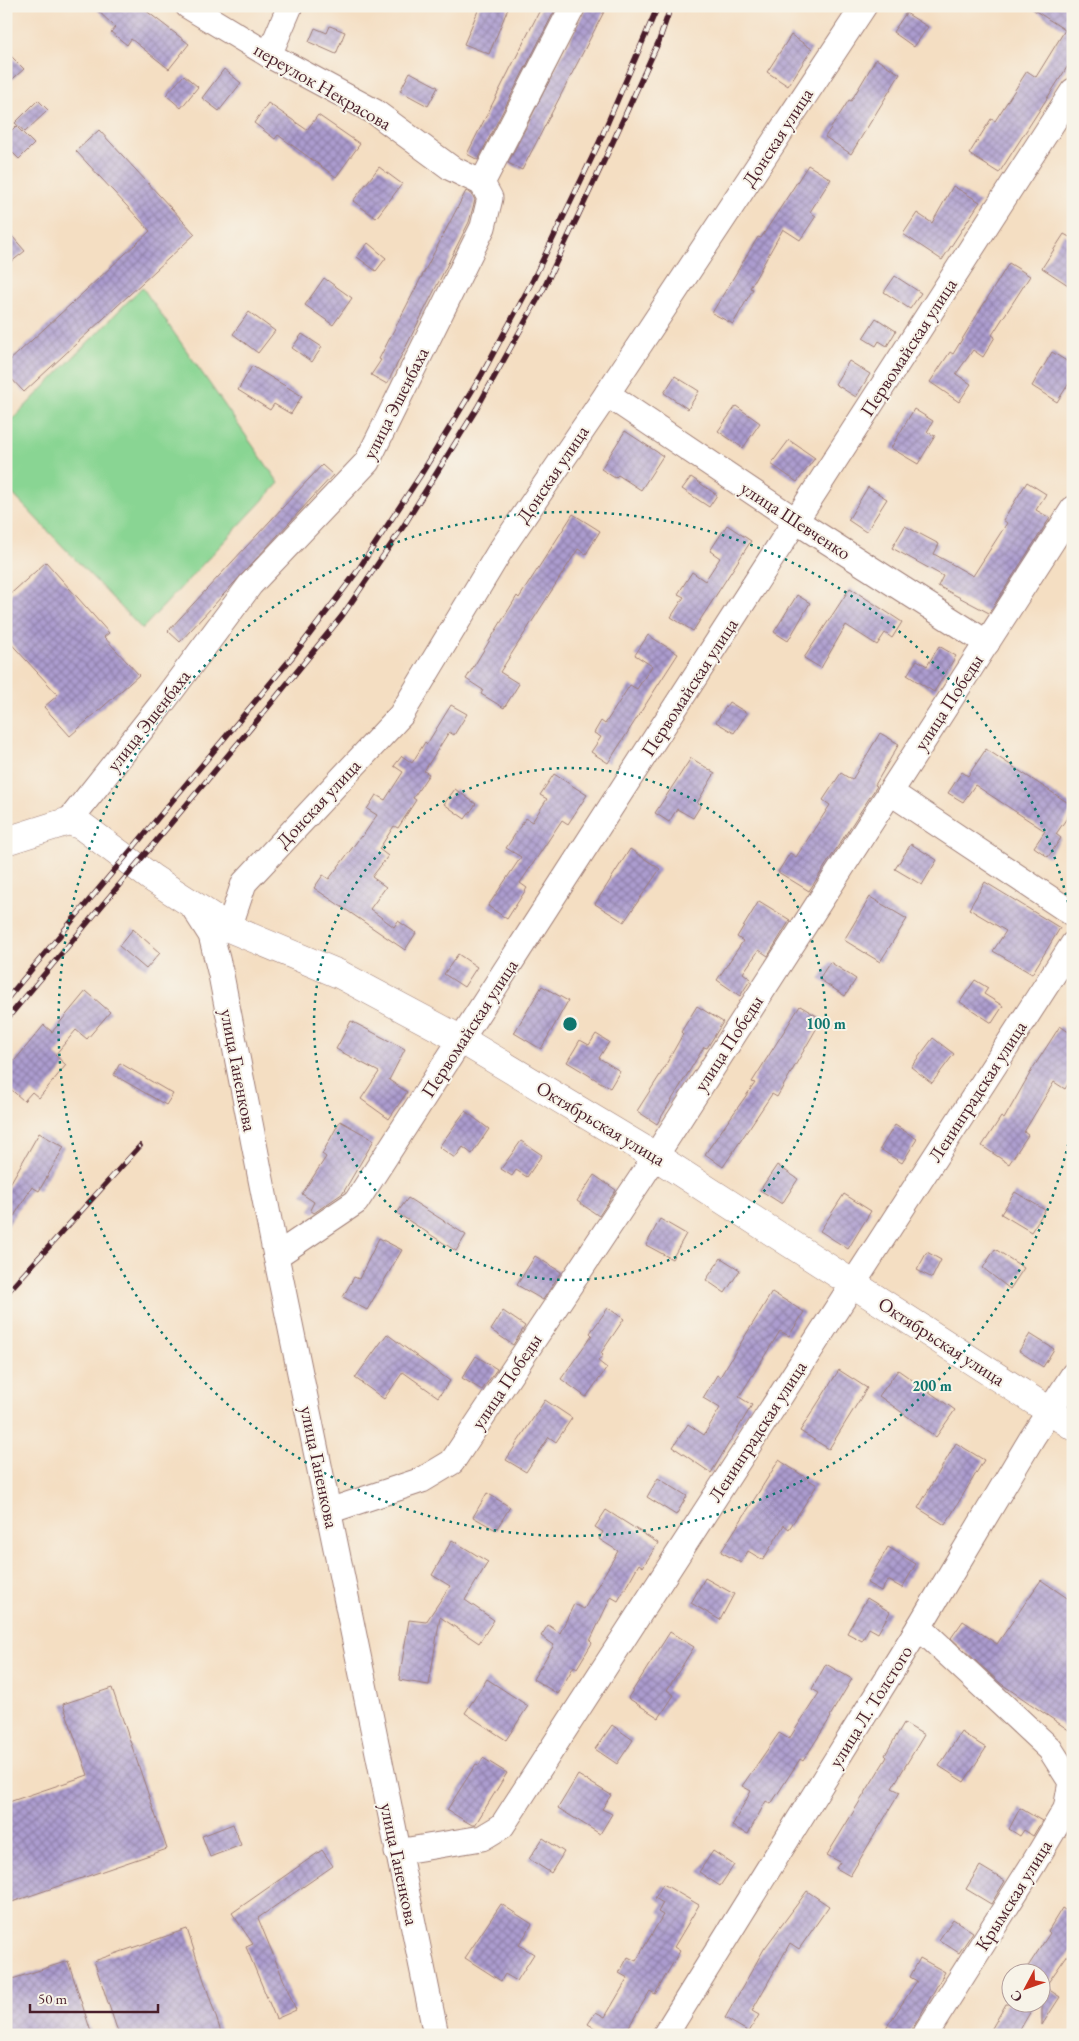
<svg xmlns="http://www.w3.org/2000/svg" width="1079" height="2041" font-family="'EB Garamond',serif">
<defs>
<pattern id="building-cross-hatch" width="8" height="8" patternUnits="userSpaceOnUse" patternTransform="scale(1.25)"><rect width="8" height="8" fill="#ac9ccf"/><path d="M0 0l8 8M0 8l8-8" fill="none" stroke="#8e7fa8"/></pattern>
</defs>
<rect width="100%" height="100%" fill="#f7f3e8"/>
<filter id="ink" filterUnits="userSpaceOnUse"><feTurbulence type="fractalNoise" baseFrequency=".02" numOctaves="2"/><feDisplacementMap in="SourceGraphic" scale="10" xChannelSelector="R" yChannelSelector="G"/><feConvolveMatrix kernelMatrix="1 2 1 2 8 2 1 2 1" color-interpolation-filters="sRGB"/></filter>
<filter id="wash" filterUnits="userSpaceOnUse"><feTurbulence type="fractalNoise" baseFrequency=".0096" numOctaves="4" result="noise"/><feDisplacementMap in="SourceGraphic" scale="20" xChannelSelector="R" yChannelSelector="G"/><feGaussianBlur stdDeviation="1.12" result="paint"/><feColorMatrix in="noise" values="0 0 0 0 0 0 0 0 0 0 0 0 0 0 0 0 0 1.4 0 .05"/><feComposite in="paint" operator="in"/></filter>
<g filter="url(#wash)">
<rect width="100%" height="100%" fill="#f4dec2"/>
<polygon fill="#89d593" stroke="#6a7a5f" points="142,287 279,483 142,629 6,487 6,426"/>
<g id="blocks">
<g fill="url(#building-cross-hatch)">
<polygon points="93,6 140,6 189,44 169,69 131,39 127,45 111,32 115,27"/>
<polygon points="480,6 509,6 489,54 464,44"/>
<polygon points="542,6 557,6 478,160 467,154"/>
<polygon points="587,6 607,6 522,170 508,163"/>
<polygon points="1028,6 1073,6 1073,58 999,173 969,154 991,119 995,121 1027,71 1036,77 1065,30"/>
<polygon points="906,13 928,27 914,47 893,32"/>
<polygon points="330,26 345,32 336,54 309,42 315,28 327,33"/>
<polygon points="791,35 812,49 788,86 767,72"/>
<polygon points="6,51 24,69 6,85"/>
<polygon points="876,59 900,74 851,154 825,137 849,100 851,101"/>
<polygon points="224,69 241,83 219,111 202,98"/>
<polygon points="410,72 438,87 428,106 400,91"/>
<polygon points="184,75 198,87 181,108 166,95"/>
<polygon points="38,100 48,110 25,132 15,123"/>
<polygon points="268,103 307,130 318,115 360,144 336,177 278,135 275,139 254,123"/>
<polygon points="16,126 34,144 19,159 6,146 6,136"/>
<polygon points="99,130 195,234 24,392 6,373 6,364 150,231 76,151"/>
<polygon points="808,165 831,179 810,212 816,216 800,240 783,229 750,288 753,289 733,324 712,313 758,237 761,238"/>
<polygon points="379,167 402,184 376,218 353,201"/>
<polygon points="953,186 980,202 942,260 903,234 917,213 932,223"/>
<polygon points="466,191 472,194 475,200 469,222 387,384 371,375 381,360 379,359"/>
<polygon points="6,229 25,251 6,266"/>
<polygon points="1064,234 1073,239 1073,278 1068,285 1042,268"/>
<polygon points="368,243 386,258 376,271 357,257"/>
<polygon points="1009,263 1030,276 992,335 995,337 983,357 973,350 956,374 971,384 959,402 930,382 950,352 953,354"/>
<polygon points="895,276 921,293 910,309 884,292"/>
<polygon points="324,278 352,298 333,325 305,305"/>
<polygon points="249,312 275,331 258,353 233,334"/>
<polygon points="876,318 896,331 887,346 879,341 876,346 863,338"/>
<polygon points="302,334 322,347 312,362 292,348"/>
<polygon points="1052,352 1073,365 1073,377 1057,402 1032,386"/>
<polygon points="849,361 870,374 856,397 835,384"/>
<polygon points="252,366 302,396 291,414 274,404 270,410 238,390"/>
<polygon points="675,376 699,391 688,409 664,393"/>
<polygon points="736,406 760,423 743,448 718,431"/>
<polygon points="914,409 933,421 927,432 935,436 918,464 891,448"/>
<polygon points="625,431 663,456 641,490 618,475 615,478 601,469"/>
<polygon points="789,440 815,458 797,482 771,464"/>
<polygon points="322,465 333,475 180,642 168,631"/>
<polygon points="691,477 717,495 709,507 682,489"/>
<polygon points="1027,482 1046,494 1036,510 1050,518 989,613 938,586 943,576 892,548 905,526 939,544 934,554 973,576 1007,523 1003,520"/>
<polygon points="868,487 887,499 866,532 848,520"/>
<polygon points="573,514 600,531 586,554 578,549 500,672 519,684 504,708 481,694 483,690 466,679 517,596 519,598"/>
<polygon points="727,525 751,541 693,631 671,617 684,597 678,594 692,572 705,581 720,558 710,551"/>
<polygon points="46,562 109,633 104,637 139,675 70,736 44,707 58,695 6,638 6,598"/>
<polygon points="850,588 902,622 892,638 885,633 877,645 846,625 821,668 804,658"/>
<polygon points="797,595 810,603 788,641 774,632"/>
<polygon points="648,635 678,654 608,763 591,752 601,737 594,733 601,721 605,724 630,685 637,689 652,666 635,655"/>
<polygon points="939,646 956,656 934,692 907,675 917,660 927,666"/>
<polygon points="729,702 747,713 734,733 716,722"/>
<polygon points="451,705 467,714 454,735 449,732 424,771 429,774 413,798 416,800 398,828 394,826 379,849 388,856 372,877 386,887 370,909 394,927 398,921 416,933 405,950 314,888 323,875 329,879 361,836 362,837 377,815 367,809 376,795 385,800 403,772 394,766 402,756 412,763 425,742 427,744"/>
<polygon points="880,733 899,744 875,785 877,786 809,891 778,872 790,853 796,857 830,805 823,800 841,773 852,780"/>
<polygon points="986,749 1073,806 1073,809 1056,834 1061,838 1048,857 1034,847 1045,831 975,785 963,802 948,793 962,772 968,776"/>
<polygon points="691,758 715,773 697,803 701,805 693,818 677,809 669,822 655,813"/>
<polygon points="554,774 587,795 568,824 562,820 520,883 527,888 507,919 488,906 521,857 506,848 526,818 532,822 547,799 540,795"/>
<polygon points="455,789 476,804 465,819 444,804"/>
<polygon points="911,844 937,860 922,885 895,869"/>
<polygon points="630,849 660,869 624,922 595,904"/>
<polygon points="985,882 1060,928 1032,974 993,951 1006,931 969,909"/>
<polygon points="870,897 907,919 880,962 844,940"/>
<polygon points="759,901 790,920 768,956 759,950 743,973 751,979 740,996 717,980 743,941 737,937"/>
<polygon points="133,929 160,953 146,969 119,946"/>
<polygon points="458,954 477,967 464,987 444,974"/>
<polygon points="830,962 856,979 845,996 819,979"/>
<polygon points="975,980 988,988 984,994 1003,1006 992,1023 960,1002"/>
<polygon points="542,986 568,1001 541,1049 514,1033"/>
<polygon points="86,991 110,1012 87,1039 76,1030 55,1055 66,1065 39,1098 32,1092 24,1101 6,1085 6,1071 44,1025 52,1032"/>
<polygon points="697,1006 723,1022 707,1048 704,1047 657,1124 637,1111 660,1075 683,1034 681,1032"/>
<polygon points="800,1006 822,1019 777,1097 772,1094 723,1167 705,1154 755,1083 752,1082"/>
<polygon points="351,1021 405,1049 389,1080 407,1092 389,1119 361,1099 379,1072 336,1049"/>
<polygon points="1060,1026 1073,1035 1073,1076 1065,1089 1054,1082 1024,1132 1028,1135 1009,1164 982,1146 1001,1117 1004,1119 1033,1068"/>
<polygon points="596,1034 609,1042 599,1058 620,1071 610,1088 567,1062 580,1040 589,1045"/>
<polygon points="933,1038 954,1054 932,1083 911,1067"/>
<polygon points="120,1063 173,1094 166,1105 114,1075"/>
<polygon points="465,1111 489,1129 472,1154 463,1147 455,1158 439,1147"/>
<polygon points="340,1121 374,1140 343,1193 314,1213 310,1210 314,1202 302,1194 326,1157 322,1154"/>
<polygon points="895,1125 917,1139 902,1163 880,1149"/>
<polygon points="39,1133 64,1147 39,1191 32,1187 6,1229 6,1191"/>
<polygon points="521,1141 542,1155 527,1177 516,1170 512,1176 501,1169"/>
<polygon points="777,1165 798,1179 782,1204 760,1190"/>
<polygon points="594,1175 616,1190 599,1216 577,1201"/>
<polygon points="1015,1192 1045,1210 1031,1232 1001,1214"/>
<polygon points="844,1194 871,1211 848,1249 820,1231"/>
<polygon points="408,1198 466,1235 456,1251 397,1213"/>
<polygon points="660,1219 686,1234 672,1259 646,1245"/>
<polygon points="379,1238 402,1250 367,1310 343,1297 354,1277 359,1279"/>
<polygon points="995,1249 1024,1268 1010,1289 983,1268"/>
<polygon points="927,1252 941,1260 932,1278 917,1270"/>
<polygon points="535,1256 561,1272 543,1300 517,1285"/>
<polygon points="721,1258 740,1270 725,1293 706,1280"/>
<polygon points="772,1292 804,1312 789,1336 780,1331 739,1397 752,1405 711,1473 673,1447 688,1424 704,1435 720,1408 703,1398 717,1375 720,1377"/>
<polygon points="608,1308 624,1319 601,1353 603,1355 598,1361 607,1368 586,1397 561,1379 592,1335 590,1333"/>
<polygon points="503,1311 525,1326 513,1345 491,1330"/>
<polygon points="387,1334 450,1381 438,1397 403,1372 384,1399 355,1378"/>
<polygon points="1030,1334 1054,1349 1043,1367 1019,1351"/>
<polygon points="476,1356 497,1369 482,1390 462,1378"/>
<polygon points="839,1370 867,1388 829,1449 800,1431"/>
<polygon points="898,1370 955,1410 936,1437 879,1396"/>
<polygon points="545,1400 572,1418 556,1442 549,1437 526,1472 506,1460"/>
<polygon points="956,1443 984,1460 945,1525 918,1508"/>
<polygon points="779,1460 817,1485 789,1529 784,1525 763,1560 748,1551 741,1563 721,1552"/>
<polygon points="658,1478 687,1496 676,1515 647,1497"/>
<polygon points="487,1493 510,1507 496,1530 473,1517"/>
<polygon points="606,1510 658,1543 643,1567 639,1564 618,1601 611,1597 590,1641 592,1643 577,1668 574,1666 558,1694 533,1679 554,1645 541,1636 548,1625 560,1633 574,1604 584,1609 618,1551 599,1539 603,1532 595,1527"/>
<polygon points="452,1540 488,1562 465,1600 494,1620 479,1643 440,1617 429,1685 399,1680 409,1620 426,1622 450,1586 432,1575"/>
<polygon points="888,1547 916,1564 902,1588 888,1580 881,1591 867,1583"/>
<polygon points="705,1578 734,1594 720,1620 691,1603"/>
<polygon points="1041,1580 1073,1602 1073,1733 1000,1683 951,1638 963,1621 997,1644"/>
<polygon points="867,1598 890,1612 878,1633 869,1628 862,1641 847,1633"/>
<polygon points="670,1632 694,1647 667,1690 674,1695 659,1718 628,1698"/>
<polygon points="826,1664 852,1679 830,1716 831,1717 803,1761 800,1759 771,1804 766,1801 748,1834 732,1826 751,1791 742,1786 779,1733 789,1739 819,1693 812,1689"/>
<polygon points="487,1679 528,1706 506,1740 465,1713"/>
<polygon points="112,1688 167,1849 6,1904 6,1803 88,1775 63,1704"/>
<polygon points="904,1723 924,1735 892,1788 900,1792 850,1876 836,1868 840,1862 827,1855 887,1757 885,1755"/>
<polygon points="612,1725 633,1740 617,1764 595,1749"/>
<polygon points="961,1732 986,1748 964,1782 939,1766"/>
<polygon points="483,1758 507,1773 475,1825 472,1825 447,1810 476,1764 479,1765"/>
<polygon points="578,1775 611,1795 602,1809 612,1814 600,1834 558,1808"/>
<polygon points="1020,1808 1042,1821 1033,1836 1024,1830 1020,1836 1009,1829"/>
<polygon points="233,1824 241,1845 210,1857 202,1836"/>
<polygon points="543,1838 564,1852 551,1873 529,1859"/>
<polygon points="322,1850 333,1866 258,1918 296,2010 276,2019 246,1947 253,1944 232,1913"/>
<polygon points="713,1851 734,1865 720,1886 699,1872"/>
<polygon points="980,1866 1005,1881 991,1904 966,1889"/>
<polygon points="663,1884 699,1905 674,1947 680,1951 655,1994 650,1991 624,2035 606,2035 588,2024 596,2012 605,2017 628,1978 619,1973 628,1957 636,1961 663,1915 658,1912 663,1903 655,1898"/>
<polygon points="807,1891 829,1906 799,1949 790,1943 752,2011 759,2015 749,2032 725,2018 764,1949"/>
<polygon points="501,1904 532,1924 519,1945 534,1954 517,1981 505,1974 501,1981 465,1958"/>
<polygon points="1062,1908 1073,1915 1073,1947 1045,1987 1060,1997 1042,2025 1042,1974 1023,1974 1050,1933 1048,1931"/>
<polygon points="953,1919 973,1932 959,1953 939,1940"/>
<polygon points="187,1929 222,2035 119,2035 94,1961"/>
<polygon points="920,1958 945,1972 909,2035 896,2035 886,2028 917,1981 910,1977"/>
<polygon points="68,1961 92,2035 6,2035 6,1981"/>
<polygon points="1006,2004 1035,2004 1017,2035 988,2035"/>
</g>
</g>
</g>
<g filter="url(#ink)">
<use href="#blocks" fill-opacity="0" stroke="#9f7e76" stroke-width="1"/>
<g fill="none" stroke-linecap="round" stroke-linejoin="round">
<defs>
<g id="minor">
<polyline points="188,6 269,55 375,112 451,168 482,183"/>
<polyline points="269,55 290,6"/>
<polyline points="607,394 796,521 987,643"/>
<polyline points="890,792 1073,914"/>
<polyline points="69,821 160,706 250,585 367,462 483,227 490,198 482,183 573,6"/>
<polyline points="192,905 211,935 221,975 276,1256 436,2035"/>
<polyline points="229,928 244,883 401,715 500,551 607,394 864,6"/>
<polyline points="276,1256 356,1202 1073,91"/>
<polyline points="329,1511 422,1480 452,1462 640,1180 1073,509"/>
<polyline points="919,1627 1050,1749 1071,1782 1066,1809 1032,1866 925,2035"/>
<polyline points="397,1852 482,1838 502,1826 1073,944"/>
<polyline points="665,2035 919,1627 1032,1438 1073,1375"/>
</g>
<polyline id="major" points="6,841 69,821 82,826 152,878 229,928 339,974 462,1040 655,1156 1073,1426"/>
</defs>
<use href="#minor" stroke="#9f7e76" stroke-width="27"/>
<use href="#major" stroke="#9f7e76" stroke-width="29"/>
<use href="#minor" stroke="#fff" stroke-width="25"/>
<use href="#major" stroke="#fff" stroke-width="28"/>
<defs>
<g id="rail">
<polyline points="6,1000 293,656 356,573 420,476 481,376 533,280 598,145 658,6"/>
<polyline points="6,1020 260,717 342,616 403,527 477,408 544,288 611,146 659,41 671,6"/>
<polyline points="6,1294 140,1146"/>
</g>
</defs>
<use href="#rail" stroke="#4a1f2b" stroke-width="5.5"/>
<use href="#rail" stroke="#f7f3e8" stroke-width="4" stroke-dasharray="11" stroke-linecap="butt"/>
</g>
</g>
<g fill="none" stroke="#0f766e" stroke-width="2.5" stroke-dasharray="2.5 5">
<circle cx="570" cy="1024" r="256"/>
<path d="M1073 1122A512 512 0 1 1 1073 926"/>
</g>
<g text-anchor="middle" stroke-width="4" stroke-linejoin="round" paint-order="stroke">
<g font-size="19" fill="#4a1f2b" stroke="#f7f3e8">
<text transform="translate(323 86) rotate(30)" y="7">переулок Некрасова</text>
<text transform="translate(777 137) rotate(-57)" y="7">Донская улица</text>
<text transform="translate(908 347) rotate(-57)" y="7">Первомайская улица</text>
<text transform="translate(395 403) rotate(-63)" y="7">улица Эшенбаха</text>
<text transform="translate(552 474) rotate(-56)" y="7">Донская улица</text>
<text transform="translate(796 520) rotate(33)" y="7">улица Шевченко</text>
<text transform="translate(689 687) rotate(-57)" y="7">Первомайская улица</text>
<text transform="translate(948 702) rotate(-57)" y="7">улица Победы</text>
<text transform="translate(148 720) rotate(-52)" y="7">улица Эшенбаха</text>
<text transform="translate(318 803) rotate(-47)" y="7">Донская улица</text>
<text transform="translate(469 1028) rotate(-57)" y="7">Первомайская улица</text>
<text transform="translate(728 1043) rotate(-57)" y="7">улица Победы</text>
<text transform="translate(239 1070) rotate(79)" y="7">улица Ганенкова</text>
<text transform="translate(977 1091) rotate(-57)" y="7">Ленинградская улица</text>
<text transform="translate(601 1123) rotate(31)" y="7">Октябрьская улица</text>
<text transform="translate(942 1341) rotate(33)" y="7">Октябрьская улица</text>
<text transform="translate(506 1381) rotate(-56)" y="7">улица Победы</text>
<text transform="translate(757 1431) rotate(-57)" y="7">Ленинградская улица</text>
<text transform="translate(320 1467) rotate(78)" y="7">улица Ганенкова</text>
<text transform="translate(870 1706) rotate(-58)" y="7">улица Л. Толстого</text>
<text transform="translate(400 1864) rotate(78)" y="7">улица Ганенкова</text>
<text transform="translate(1013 1895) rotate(-58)" y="7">Крымская улица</text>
</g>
</g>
<circle cx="570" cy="1024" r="8" fill="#0f766e" stroke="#f7f3e8" stroke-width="2.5"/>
<g font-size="15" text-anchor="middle" font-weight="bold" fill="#0f766e" stroke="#f7f3e8" stroke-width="4" stroke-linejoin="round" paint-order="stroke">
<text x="826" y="1029">100 m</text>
<text x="932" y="1391">200 m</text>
</g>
<rect width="1079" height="2041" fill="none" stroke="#f7f3e8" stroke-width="25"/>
<g transform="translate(1026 1988) rotate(229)"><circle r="24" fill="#f7f3e8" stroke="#b29e9c"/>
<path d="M0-4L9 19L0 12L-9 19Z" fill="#c8321e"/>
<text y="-8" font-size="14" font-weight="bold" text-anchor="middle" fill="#4a1f2b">С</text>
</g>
<path d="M30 2004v8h128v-8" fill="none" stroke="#4a1f2b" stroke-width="2.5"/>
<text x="38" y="2004" font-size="15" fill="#4a1f2b" stroke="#f7f3e8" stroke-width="4" paint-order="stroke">50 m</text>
</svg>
